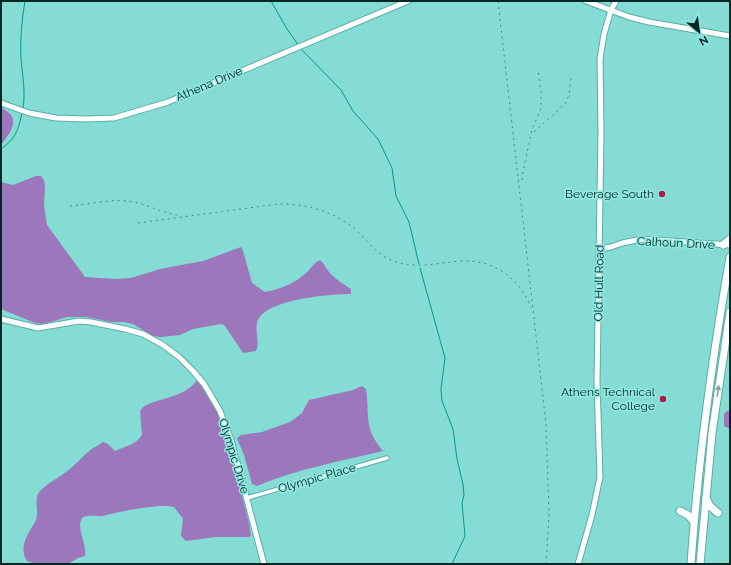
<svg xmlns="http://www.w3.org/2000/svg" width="731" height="565" font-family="Raleway,sans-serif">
<rect width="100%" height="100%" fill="#84dcd4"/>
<g fill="#9c77bb">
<path d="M1 107C4 110 9 112 11 115 18 125 6 138 1 145Z"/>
<path d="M36 176H41L44 180 45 185 44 205 47 225 85 277 116 279 131 278 160 269 203 261 241 247 243 251 252 283 265 292C279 290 295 283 306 273 311 269 313 263 320 260 325 264 327 271 332 275 338 281 345 285 351 289V294C332 294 262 299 257 323 255 332 260 342 256 351L243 353 225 326 221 324 193 329 180 335 161 337 152 336 133 324 124 322H111L87 317H67L44 324 35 323 1 309V182L13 185Z"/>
<path d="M197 380H199L201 381 218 413 220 425 231 455 249 523 251 536 249 537H216L186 541 181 536 183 518C179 515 177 509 173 507 164 503 122 511 111 514 108 514 105 516 102 516 96 517 85 513 81 520 77 528 87 546 85 556L78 558 68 564H36L27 561C18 547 28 534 35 522 40 513 34 503 38 494 42 486 62 476 70 469 76 464 81 458 88 452 92 448 98 446 103 442L108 444 115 451C124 447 137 444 142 435L140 411 143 407C160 397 185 398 197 380Z"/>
<path d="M362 386 366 389C370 417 363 427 383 451 341 461 297 469 257 486L252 484 244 455 237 438 241 435 262 432 290 422 302 413 309 400 353 390Z"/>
<polygon points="727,411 730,411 730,429 724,426 724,414"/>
</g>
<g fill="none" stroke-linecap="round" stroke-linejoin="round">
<g stroke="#009890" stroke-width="1">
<polyline points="271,1 287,29 299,46"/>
<polyline points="301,49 341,90 353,111 378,139 392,168 396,196 409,222 419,264"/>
<path d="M23 108C26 91 22 74 21 58 20 39 22 19 25 1"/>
<path d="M1 149C16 138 18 131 22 113"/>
<polyline points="420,268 445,358 441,389 442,401 453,429 457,459 463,484 464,495 462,503 465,536 452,564"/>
</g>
<defs>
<polyline id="street" points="247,498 387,458"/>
<g id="secondary">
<polyline points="586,1 629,17 649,22 730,36"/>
<polyline points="1,103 29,113 56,118 86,119 114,118 168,102 408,1"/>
<polyline points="599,249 611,247 622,243 642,239 730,245"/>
<polyline points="1,319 38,328 79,321 91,322 125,329 143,334 163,345 179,357 192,370 204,384 220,411 231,440 264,564"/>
<polyline points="578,564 592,515 600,477 597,382 601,133 600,59 604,34 611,10 616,1"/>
</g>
<g id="highway">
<polyline points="723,245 730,239"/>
<polyline points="706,498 710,506 718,513"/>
<polyline points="680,511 688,515 694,522"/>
<path d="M691 564C698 461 712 359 730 257"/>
<polyline points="700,564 712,433 730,312"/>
</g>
</defs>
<use href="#street" stroke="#56aea7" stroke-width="5.5"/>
<use href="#secondary" stroke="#56aea7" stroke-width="7"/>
<use href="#highway" stroke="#56aea7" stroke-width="9"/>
<use href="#street" stroke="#fff" stroke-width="3.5"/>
<use href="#secondary" stroke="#fff" stroke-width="5"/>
<use href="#highway" stroke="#fff" stroke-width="7"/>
<g stroke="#468782" stroke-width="1" stroke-dasharray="2 4" stroke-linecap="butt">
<polyline points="498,1 546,424 549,513 546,564"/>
<polyline points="534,132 565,104 569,95 571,77"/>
<polyline points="522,180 523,171 532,130 541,108 541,92 538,71"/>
<path d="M70 206C92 204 117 197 138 203 152 207 163 213 177 215"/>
<path d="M138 223 278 204C304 203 337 212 357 231 368 242 377 254 391 260 418 271 440 261 466 261 496 261 521 280 531 308"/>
</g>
</g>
<defs><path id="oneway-solid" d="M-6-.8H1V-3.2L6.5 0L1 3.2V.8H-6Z"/></defs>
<use fill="#8d9e9d" href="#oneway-solid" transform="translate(718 391) rotate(-82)"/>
<g fill="#ae1c4d" stroke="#91e9e1" stroke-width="1.5">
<circle cx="662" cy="194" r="4"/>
<circle cx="663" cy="399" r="4"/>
</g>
<g text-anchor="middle" stroke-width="3" stroke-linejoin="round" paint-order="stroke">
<g font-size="12" fill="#012825" stroke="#91e9e1">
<text transform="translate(209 84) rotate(-23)" y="4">Athena Drive</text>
<text transform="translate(676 243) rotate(3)" y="4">Calhoun Drive</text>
<text transform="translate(599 283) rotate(-89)" y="4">Old Hull Road</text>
<text transform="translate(234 456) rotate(73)" y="4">Olympic Drive</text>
<text transform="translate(317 478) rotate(-16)" y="4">Olympic Place</text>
</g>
<g font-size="12" fill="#012825" stroke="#91e9e1" text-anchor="end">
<text x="654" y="198">Beverage South</text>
<text x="655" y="396">Athens Technical<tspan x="655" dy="14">College</tspan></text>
</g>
</g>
<rect width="731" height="565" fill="none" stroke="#012825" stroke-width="4"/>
<g transform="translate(699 32) rotate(151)" stroke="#91e9e1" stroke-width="3" paint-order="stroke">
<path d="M0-3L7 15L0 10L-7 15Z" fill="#012825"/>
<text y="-6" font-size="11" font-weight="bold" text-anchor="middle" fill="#012825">N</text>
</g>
</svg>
